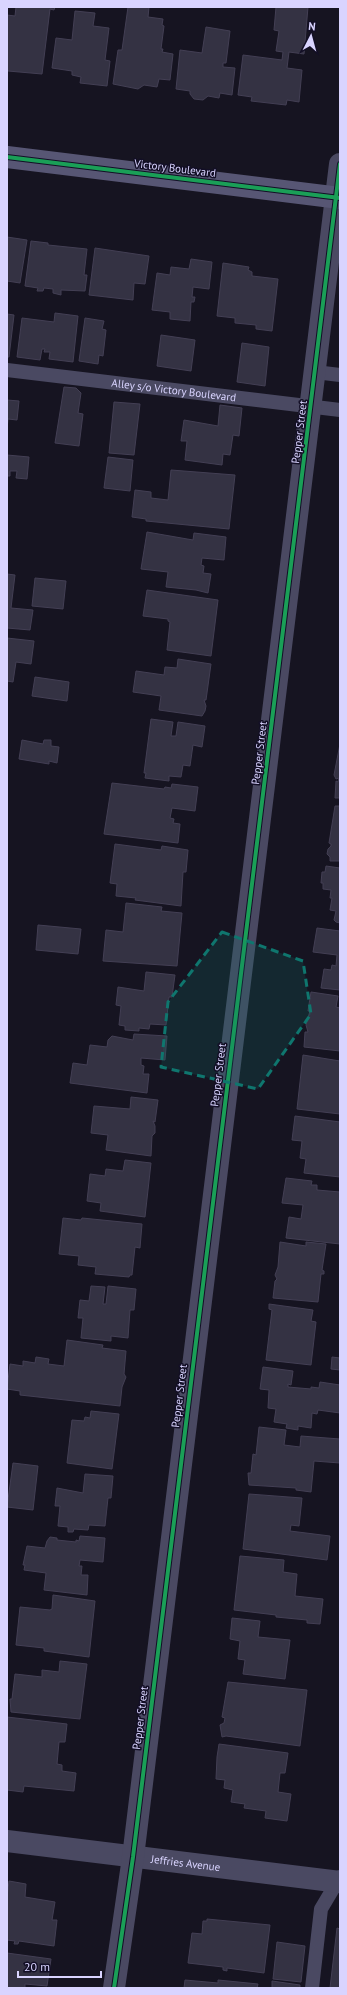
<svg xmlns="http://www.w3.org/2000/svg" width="347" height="1995" font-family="'PT Sans',sans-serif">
<rect width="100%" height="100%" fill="#161421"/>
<g fill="#343243" stroke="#433f54">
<polygon points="16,7 55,7 54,10 50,9 42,74 8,71 7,69 7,15 15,16"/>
<polygon points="128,7 149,7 148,17 163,19 162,25 164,26 161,49 163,49 162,52 173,54 170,80 159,79 157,87 144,85 138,89 113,84 118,50 122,50"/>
<polygon points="276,7 308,7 304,54 289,52 287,68 302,70 299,102 287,100 286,105 251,101 252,97 238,95 243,55 282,60 283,52 276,51 279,31 274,30"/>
<polygon points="75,11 95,13 93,26 109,28 105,60 110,61 107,86 80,83 81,77 72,75 72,71 52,68 56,38 72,40"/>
<polygon points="206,27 230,31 226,63 223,63 223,67 235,68 232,95 220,93 219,98 208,96 203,100 194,99 190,94 190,91 176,89 180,50 202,53"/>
<polygon points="7,237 27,240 20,283 7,281"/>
<polygon points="31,241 48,243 48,245 87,249 84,275 87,275 85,291 61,290 61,295 53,293 53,289 44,288 43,291 37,291 38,288 25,286"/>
<polygon points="95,248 149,256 145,284 134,283 133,300 89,295"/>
<polygon points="191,259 212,262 209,289 193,287 192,297 195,297 194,302 191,302 190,321 170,319 170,312 152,310 157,273 170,275 171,267 189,269"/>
<polygon points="223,263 249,267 248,270 252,272 252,276 278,279 272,331 256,329 256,325 235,323 235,318 217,316"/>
<polygon points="55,313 78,316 73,362 49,359 50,352 44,352 45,349 42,349 40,360 17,357 22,318 54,322"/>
<polygon points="7,314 14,315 9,357 7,357"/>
<polygon points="85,318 104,321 102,329 106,330 103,356 99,355 98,364 79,361"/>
<polygon points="161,335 195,340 191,371 157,366"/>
<polygon points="242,343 269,347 265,386 237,382"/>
<polygon points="64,387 76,388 81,393 78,413 83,414 79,446 55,443"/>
<polygon points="7,400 19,401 17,420 8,419 7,429"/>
<polygon points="114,402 140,404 134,455 109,453"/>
<polygon points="220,405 242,408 239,436 233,435 230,455 223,454 222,465 185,460 187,441 181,441 184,420 218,426"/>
<polygon points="7,455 29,457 27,479 16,478 17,471 10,471 10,476 7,476"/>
<polygon points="108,457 133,460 130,491 104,488"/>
<polygon points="171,470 235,475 229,529 146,521 146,519 132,517 135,490 151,492 151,498 168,500"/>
<polygon points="147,532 193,540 194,533 226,537 224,560 202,558 201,565 204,566 203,573 211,574 208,593 196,590 166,587 168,572 141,569"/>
<polygon points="7,574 15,575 11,608 33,610 30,630 7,628"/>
<polygon points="35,578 66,581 63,609 32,606"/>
<polygon points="147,590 218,600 211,656 167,650 170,622 168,621 168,619 143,616"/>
<polygon points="7,638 34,641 31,664 16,662 13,682 7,681"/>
<polygon points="178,659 211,664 206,700 204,700 206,706 205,711 202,716 159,710 161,696 133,692 136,671 164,675 165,667 177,668"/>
<polygon points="35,677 69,682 67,701 32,696"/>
<polygon points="151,719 173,722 171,736 176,736 178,722 205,726 202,747 193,745 190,766 183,765 181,777 169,776 169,781 145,778 146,773 144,773"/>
<polygon points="22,740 43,744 44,740 51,740 51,746 59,747 57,763 49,761 49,764 19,759"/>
<polygon points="340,744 340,798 335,798 336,781 338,782 339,778 336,779 334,775"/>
<polygon points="112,783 164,789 165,787 171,788 172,784 198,787 195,811 172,808 170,818 174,819 173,823 180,824 178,843 104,834"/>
<polygon points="335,806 340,806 340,861 330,861 330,857 327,854 328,849 331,846 331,844 329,843"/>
<polygon points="115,844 161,850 162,846 188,850 186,872 183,872 181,906 135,900 136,898 116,896 117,884 110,883"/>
<polygon points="326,866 340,868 340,923 336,922 334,920 336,911 330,910 332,898 330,898 331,890 323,889 323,883 321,883 322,872 325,872"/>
<polygon points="126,903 162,907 161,911 182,913 177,966 103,961 106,930 123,932"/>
<polygon points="38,925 81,929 78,954 36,950"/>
<polygon points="317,928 340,931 340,990 321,988 324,969 331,970 332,965 336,966 337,955 313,952"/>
<polygon points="146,972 175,975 172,997 169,997 166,1025 150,1024 149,1029 139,1028 139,1031 125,1030 125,1026 119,1025 121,1006 116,1005 118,987 144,991"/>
<polygon points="311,992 338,996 336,1007 340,1008 340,1051 304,1047 305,1032 308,1032 306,1025 310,1011 308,1011"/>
<polygon points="134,1034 167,1036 165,1060 141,1058 141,1065 144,1066 143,1074 149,1074 147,1093 70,1083 73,1063 87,1065 90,1045 107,1047 108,1040 112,1036 133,1040"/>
<polygon points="303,1055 340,1061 340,1114 297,1109"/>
<polygon points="131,1097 158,1100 155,1122 153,1121 155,1126 155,1133 152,1136 151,1156 106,1150 108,1135 91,1133 94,1106 130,1109"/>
<polygon points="295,1116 340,1122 340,1177 304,1173 306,1159 300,1158 302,1141 292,1140"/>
<polygon points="125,1160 151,1163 145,1217 100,1211 101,1203 87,1201 90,1174 105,1176 106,1169 123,1171"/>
<polygon points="286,1178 312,1181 311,1185 317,1185 317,1190 340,1192 340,1244 286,1238 289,1217 301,1219 303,1205 282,1203"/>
<polygon points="63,1218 81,1220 82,1218 142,1224 140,1248 135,1247 132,1275 130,1275 129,1277 95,1274 96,1267 78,1265 79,1256 59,1254"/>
<polygon points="280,1242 306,1246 306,1242 326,1244 322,1270 324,1271 324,1274 321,1274 318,1302 273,1298 275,1281 277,1279 275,1275 278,1267"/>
<polygon points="91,1286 105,1287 103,1304 106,1304 108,1286 136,1289 134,1310 130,1310 128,1338 111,1336 111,1341 81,1338 83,1318 78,1318 80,1300 89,1301"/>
<polygon points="269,1304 313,1310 311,1321 316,1322 311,1365 266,1360 272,1310 269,1309"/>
<polygon points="67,1340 103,1345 102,1348 126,1351 124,1374 126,1377 122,1387 120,1406 20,1395 20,1391 7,1389 10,1364 23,1366 23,1361 35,1363 36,1357 49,1359 48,1364 64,1366"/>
<polygon points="332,1357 340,1358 340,1370 331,1369"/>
<polygon points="263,1367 293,1371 291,1385 288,1384 288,1387 311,1389 311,1387 319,1388 320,1382 340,1385 340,1413 318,1410 317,1414 312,1413 311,1428 298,1426 298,1430 286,1428 287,1424 274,1422 276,1409 268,1408 269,1390 260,1389"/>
<polygon points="91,1411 119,1414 112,1469 67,1463 72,1420 84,1421 85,1417 90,1418"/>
<polygon points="259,1427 286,1430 284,1445 300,1447 301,1436 340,1439 340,1463 314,1461 311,1492 296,1490 296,1488 249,1485 248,1473 251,1473 253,1454 256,1455"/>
<polygon points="13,1463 38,1466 33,1510 7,1507"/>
<polygon points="85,1474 113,1476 111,1498 108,1498 105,1526 89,1525 88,1530 74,1529 73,1532 68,1532 68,1527 58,1526 60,1506 55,1506 57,1488 83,1493"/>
<polygon points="249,1494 302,1498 299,1526 291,1525 290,1531 330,1536 327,1560 243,1549"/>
<polygon points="80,1536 105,1538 103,1562 80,1560 79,1566 82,1566 81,1575 88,1575 87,1595 44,1590 46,1573 24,1570 25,1565 23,1565 27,1546 45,1548 47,1541 50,1537 57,1538 57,1540 76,1542 76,1540 79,1541"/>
<polygon points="240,1556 284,1560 283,1572 297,1574 295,1596 323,1599 320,1624 307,1623 307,1620 276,1617 276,1615 234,1610"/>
<polygon points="53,1595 95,1601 89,1657 44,1651 44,1648 16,1645 20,1607 50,1610 52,1609"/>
<polygon points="232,1618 260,1621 258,1637 290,1640 285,1679 243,1674 245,1660 238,1659 240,1641 230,1639"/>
<polygon points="60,1661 87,1664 80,1719 11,1712 10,1699 12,1699 15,1674 42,1677 42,1670 59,1672"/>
<polygon points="228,1682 307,1690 300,1746 226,1736 222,1737 220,1725 224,1723 225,1718 222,1717"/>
<polygon points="7,1717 67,1724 65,1742 59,1742 57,1764 62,1765 62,1771 76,1773 74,1791 24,1786 23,1792 7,1790"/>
<polygon points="219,1744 288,1753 285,1773 280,1773 278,1792 291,1794 287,1821 265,1818 266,1811 244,1808 245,1804 231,1802 233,1790 224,1788 225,1780 216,1779 217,1757"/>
<polygon points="9,1881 26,1884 25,1897 55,1902 52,1920 57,1920 54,1946 19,1941 18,1944 14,1944 15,1941 7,1940 7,1897"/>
<polygon points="207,1919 270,1925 264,1973 227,1968 227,1971 223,1970 223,1967 188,1963 192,1933 202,1934 203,1921 207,1921"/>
<polygon points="337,1928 340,1929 340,1988 330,1988"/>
<polygon points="277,1942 305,1946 301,1982 273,1979"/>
<polygon points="7,1953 51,1959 47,1986 25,1984 25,1988 7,1988"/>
<polygon points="185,1980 218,1983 218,1980 258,1984 257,1988 184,1988"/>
<polygon points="272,1981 300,1985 300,1988 272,1988"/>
</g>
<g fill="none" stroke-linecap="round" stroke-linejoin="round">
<g stroke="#4a4962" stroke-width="14">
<path id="s1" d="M7 370 340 410"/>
<polyline points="315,372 340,375"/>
<polyline points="312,1988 321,1909 340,1877"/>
</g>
<g stroke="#4a4962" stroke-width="22">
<path id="s2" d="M7 1841 340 1882"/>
<polyline points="114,1988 133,1857 340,164"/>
</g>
<polyline stroke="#575674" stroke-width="22" points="7,157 340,198"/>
<defs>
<g id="cycleway">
<polyline points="7,157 340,198"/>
<polyline points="114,1988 133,1857 340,164"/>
</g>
</defs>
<use href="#cycleway" stroke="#130f26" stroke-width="6"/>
<use href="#cycleway" stroke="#1a9f57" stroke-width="4"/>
</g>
<path fill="#0f766e" fill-opacity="0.2" stroke="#0f766e" stroke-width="3" stroke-dasharray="8 5" stroke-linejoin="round" d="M222 932 303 961 311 1014 258 1089 161 1067 168 1002Z"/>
<g text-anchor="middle" stroke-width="3" stroke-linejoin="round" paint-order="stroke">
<g font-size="11" fill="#d9d4ff" stroke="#130f26">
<text transform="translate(175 168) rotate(7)" y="4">Victory Boulevard</text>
<text dy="4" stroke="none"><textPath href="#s1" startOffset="168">Alley s/o Victory Boulevard</textPath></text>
<text transform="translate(299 432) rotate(-83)" y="4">Pepper Street</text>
<text transform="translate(259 753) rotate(-83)" y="4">Pepper Street</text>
<text transform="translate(218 1075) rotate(-83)" y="4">Pepper Street</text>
<text transform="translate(179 1396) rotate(-83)" y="4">Pepper Street</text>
<text transform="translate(140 1718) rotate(-83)" y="4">Pepper Street</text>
<text dy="4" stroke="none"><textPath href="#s2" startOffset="180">Jeffries Avenue</textPath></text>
</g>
</g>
<rect width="347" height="1995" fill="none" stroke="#d9d4ff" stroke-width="16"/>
<g transform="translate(311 36) rotate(6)" stroke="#130f26" stroke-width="3" paint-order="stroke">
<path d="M0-3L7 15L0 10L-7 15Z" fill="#d9d4ff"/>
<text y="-6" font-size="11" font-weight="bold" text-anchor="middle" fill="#d9d4ff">N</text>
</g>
<path d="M18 1971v6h83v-6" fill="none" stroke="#d9d4ff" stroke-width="2"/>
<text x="24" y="1971" font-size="12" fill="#d9d4ff" stroke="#130f26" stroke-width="3" paint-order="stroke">20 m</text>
</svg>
